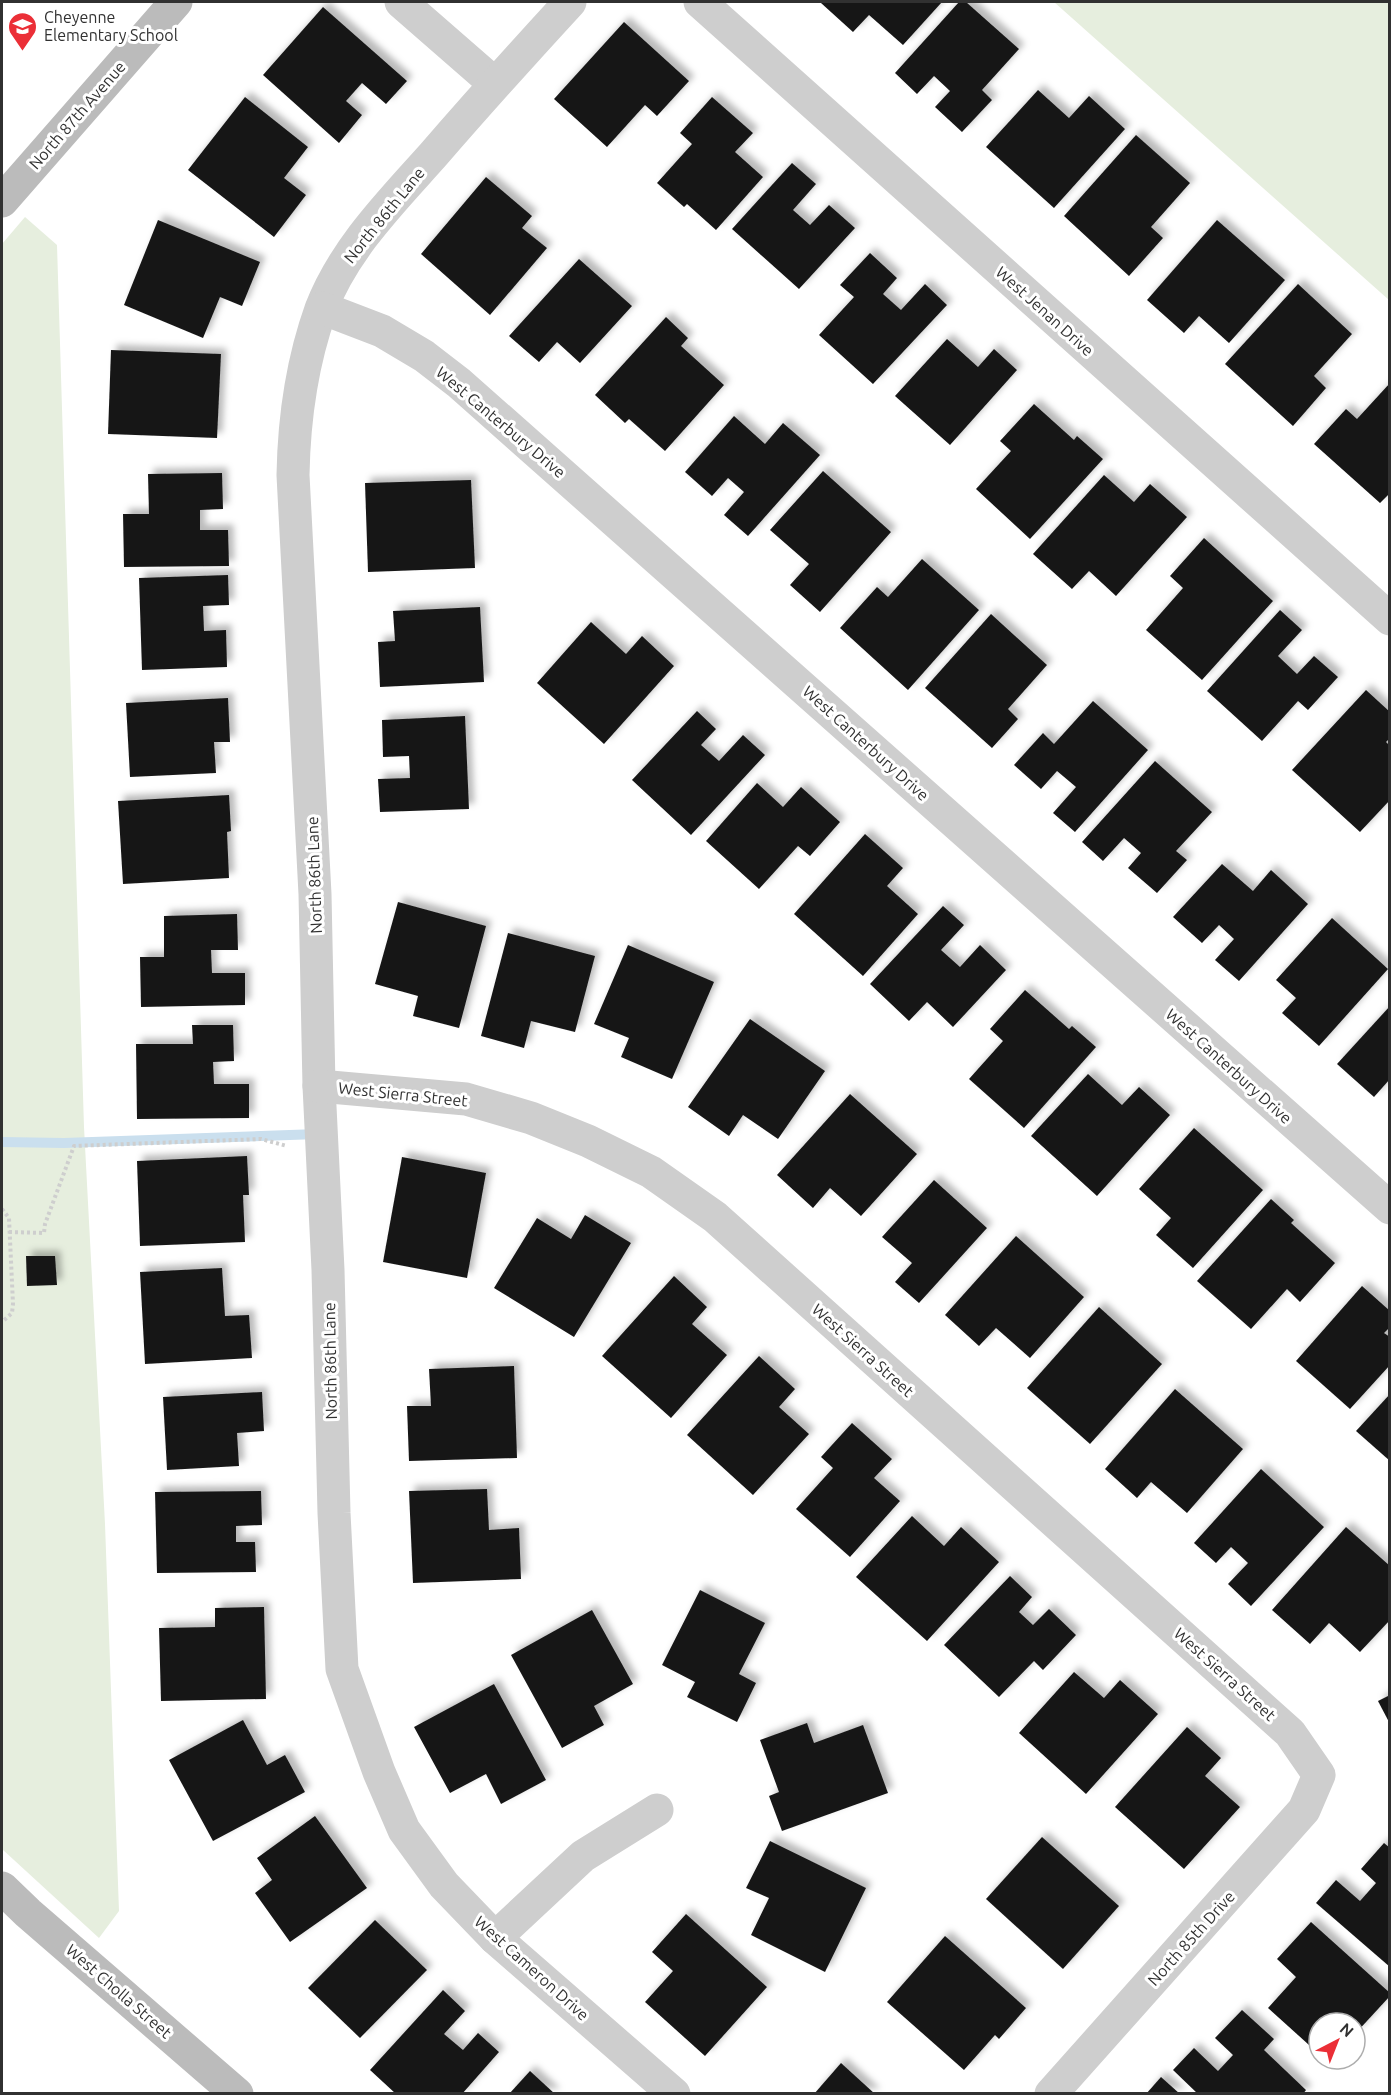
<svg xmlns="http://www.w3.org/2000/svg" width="1391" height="2095" font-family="Ubuntu,sans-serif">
<defs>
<filter id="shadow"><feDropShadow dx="5.5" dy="-5.5" stdDeviation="3" flood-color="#0004"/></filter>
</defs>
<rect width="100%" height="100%" fill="#fff"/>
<g fill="#e6eede">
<polygon points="1054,2 1389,2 1389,300"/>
<polygon points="25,217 57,245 84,1127 105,1524 119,1911 99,1938 2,1849 2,244"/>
</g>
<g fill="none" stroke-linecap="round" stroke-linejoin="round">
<polyline stroke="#cadfee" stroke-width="10" points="2,1142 64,1143 318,1134"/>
</g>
<g fill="#181818" filter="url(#shadow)">
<polygon points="822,2 942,2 903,45 869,15 853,32 821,3"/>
<polygon points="959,2 966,2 1019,49 982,90 992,100 962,132 935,107 950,91 934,76 917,94 895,73"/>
<polygon points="323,7 407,81 386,104 362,83 346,101 362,115 339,143 263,75"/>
<polygon points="624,22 689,81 657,116 645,105 607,147 554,99"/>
<polygon points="1038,90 1069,118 1089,96 1125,129 1054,208 986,147"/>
<polygon points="245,97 308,147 284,178 306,195 274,237 188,170"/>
<polygon points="712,97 753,133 735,152 763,177 716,230 687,204 684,207 657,183 692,144 680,133"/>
<polygon points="1136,135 1190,183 1151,227 1163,238 1129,276 1064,216"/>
<polygon points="792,163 816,184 793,210 810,225 829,205 855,228 799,289 732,229"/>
<polygon points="486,177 532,216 522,228 547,248 490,315 421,254"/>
<polygon points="158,220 260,262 242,306 220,297 203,338 124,305"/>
<polygon points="1217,220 1285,280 1229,343 1199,316 1184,333 1147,300"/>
<polygon points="870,253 897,278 883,294 901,310 925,284 947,305 873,384 819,335 854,297 840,285"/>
<polygon points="579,259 632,306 580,363 557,342 539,362 509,336"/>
<polygon points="1298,284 1352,334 1314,376 1326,388 1293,426 1225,364"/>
<polygon points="666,317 688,338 681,346 724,385 665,451 629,419 625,423 595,395"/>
<polygon points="947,339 978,367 994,349 1017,370 950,445 895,396"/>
<polygon points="111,350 221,354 217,438 108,434"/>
<polygon points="1390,383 1390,493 1380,503 1314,444 1346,409 1357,419"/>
<polygon points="1034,404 1074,440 1077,436 1103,459 1030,539 976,489 1011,451 1000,441"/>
<polygon points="734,416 765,444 783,423 820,455 748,536 724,515 744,492 728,478 712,496 685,472"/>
<polygon points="823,471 891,532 820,612 790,585 809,564 770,530"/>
<polygon points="222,473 223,509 200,510 200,530 228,530 229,566 124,567 123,514 149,514 148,474"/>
<polygon points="1104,475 1134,502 1150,484 1187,517 1116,596 1089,571 1072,589 1033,554"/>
<polygon points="471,480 475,568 368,572 365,483"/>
<polygon points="1204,538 1273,601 1202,680 1146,630 1183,588 1170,576"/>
<polygon points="922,559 979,610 908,690 840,628 877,587 888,597"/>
<polygon points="228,575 229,605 203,606 204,631 226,630 227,667 142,670 139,578"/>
<polygon points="480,607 484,682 380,687 378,642 395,641 393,611"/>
<polygon points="1280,610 1302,630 1278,656 1297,674 1314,656 1338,677 1308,710 1298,701 1262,741 1207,691"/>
<polygon points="991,614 1047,665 1008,709 1018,719 992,748 925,688"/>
<polygon points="591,622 626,654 642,636 674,666 604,744 537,683"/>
<polygon points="1366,690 1390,712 1390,738 1386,742 1390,746 1390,800 1360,832 1292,770"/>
<polygon points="228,698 230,742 214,742 216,773 130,777 126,703"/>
<polygon points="1093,701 1148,750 1075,832 1053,813 1076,787 1057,771 1041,789 1014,765 1043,733 1054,744"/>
<polygon points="697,711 716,729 701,745 719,761 743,735 765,755 691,835 632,780"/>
<polygon points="465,716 469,809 380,812 378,779 410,778 409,756 383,757 382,720"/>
<polygon points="1155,761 1212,812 1176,851 1187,860 1157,893 1128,868 1141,853 1124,838 1103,861 1082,842"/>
<polygon points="757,783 783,807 801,787 840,822 810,856 798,846 759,889 706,841"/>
<polygon points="229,795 231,831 227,832 229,878 123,884 118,801"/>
<polygon points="865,834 903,868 887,886 918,914 863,976 794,914"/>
<polygon points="1222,864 1253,891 1271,870 1308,904 1239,981 1215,960 1234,939 1219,925 1202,943 1173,917"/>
<polygon points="398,902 486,926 459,1028 413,1016 418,996 375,984"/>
<polygon points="943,906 964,925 941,950 960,967 980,945 1006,970 953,1027 927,1002 909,1021 870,984"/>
<polygon points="237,914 238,950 211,950 212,973 245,973 245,1005 141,1007 140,957 164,957 164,916"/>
<polygon points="1332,918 1388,969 1319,1046 1282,1013 1296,998 1276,980"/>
<polygon points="508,933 595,956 575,1032 531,1021 524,1048 481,1036"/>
<polygon points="628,945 714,982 672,1079 621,1057 629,1038 594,1024"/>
<polygon points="1025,990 1069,1029 1072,1026 1096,1047 1024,1128 969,1079 1003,1041 990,1029"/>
<polygon points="1390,1006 1390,1079 1374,1097 1337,1064"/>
<polygon points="750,1019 825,1071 778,1139 743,1115 729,1136 688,1107"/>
<polygon points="192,1025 233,1025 234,1061 213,1062 214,1084 249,1084 249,1118 137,1119 136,1044 193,1044"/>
<polygon points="1088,1074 1122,1105 1139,1087 1170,1115 1097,1196 1031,1136"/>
<polygon points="850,1094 917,1154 861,1216 830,1188 813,1208 777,1175"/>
<polygon points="1194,1128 1263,1190 1193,1268 1156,1235 1171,1218 1139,1189"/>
<polygon points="247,1156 249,1195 243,1195 245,1242 140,1246 137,1161"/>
<polygon points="402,1157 486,1173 467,1278 383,1262"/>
<polygon points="934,1180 987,1228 919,1303 895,1282 912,1263 882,1237"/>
<polygon points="1271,1199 1294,1220 1291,1223 1335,1263 1300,1302 1287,1289 1251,1329 1197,1281"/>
<polygon points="585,1215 631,1243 574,1337 494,1288 537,1218 571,1239"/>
<polygon points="1016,1236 1084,1297 1030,1358 996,1328 979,1346 945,1315"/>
<polygon points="26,1256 55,1256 57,1285 27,1286"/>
<polygon points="222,1268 225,1316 249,1315 252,1358 145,1364 140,1272"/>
<polygon points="674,1276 707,1307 692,1324 727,1355 671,1418 602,1356"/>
<polygon points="1362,1286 1390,1311 1390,1327 1384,1333 1390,1337 1390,1365 1350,1409 1296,1361"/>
<polygon points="1099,1307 1162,1364 1090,1444 1027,1388"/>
<polygon points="759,1356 795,1389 779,1407 809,1434 753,1495 687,1435"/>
<polygon points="514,1366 517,1458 409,1461 407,1406 431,1406 429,1369"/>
<polygon points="1175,1389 1243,1449 1187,1513 1151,1482 1137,1498 1105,1469"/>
<polygon points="262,1392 264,1431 237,1433 239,1466 167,1470 163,1397"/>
<polygon points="1390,1394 1390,1461 1356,1431"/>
<polygon points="852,1423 892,1459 874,1478 900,1501 850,1557 796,1509 833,1468 821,1457"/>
<polygon points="1261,1469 1324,1527 1251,1606 1228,1584 1248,1563 1231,1547 1216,1563 1194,1543"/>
<polygon points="487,1489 489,1530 519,1528 521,1579 413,1583 409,1491"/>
<polygon points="261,1491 262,1525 236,1526 236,1542 255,1542 256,1572 157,1573 155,1492"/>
<polygon points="912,1516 944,1546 961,1527 999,1562 927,1641 856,1577"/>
<polygon points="1346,1527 1390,1566 1390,1620 1360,1652 1329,1623 1310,1644 1272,1610"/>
<polygon points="1010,1576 1032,1597 1019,1612 1033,1625 1049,1609 1076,1635 1043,1670 1034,1661 999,1697 944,1645"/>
<polygon points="700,1590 765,1623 739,1674 756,1683 737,1722 687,1697 695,1682 662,1665"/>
<polygon points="264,1607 266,1699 161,1701 159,1628 215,1627 215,1608"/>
<polygon points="592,1610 633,1684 594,1706 604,1725 562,1748 511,1655"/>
<polygon points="1074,1672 1104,1698 1120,1680 1158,1714 1086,1794 1019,1733"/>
<polygon points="494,1684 546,1780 501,1804 486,1774 450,1793 414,1727"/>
<polygon points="1390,1695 1390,1724 1378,1701"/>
<polygon points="243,1720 267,1765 285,1755 305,1792 213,1841 169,1760"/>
<polygon points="807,1723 814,1743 863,1725 888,1793 782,1831 769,1796 779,1792 760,1740"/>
<polygon points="1187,1727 1221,1758 1205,1776 1240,1807 1184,1869 1115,1807"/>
<polygon points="315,1816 367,1888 290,1942 255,1893 272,1880 257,1858"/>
<polygon points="1042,1837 1119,1906 1063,1969 986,1899"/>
<polygon points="770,1841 866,1888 825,1972 751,1935 769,1898 746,1888"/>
<polygon points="1384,1843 1390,1848 1390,1967 1316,1903 1336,1880 1360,1901 1376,1883 1361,1869"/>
<polygon points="686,1914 767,1987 705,2056 645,2002 673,1971 652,1952"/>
<polygon points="375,1920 427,1970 360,2038 308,1988"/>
<polygon points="1311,1922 1390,1993 1390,1996 1355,2034 1355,2023 1319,2023 1319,2054 1268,2008 1296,1977 1277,1959"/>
<polygon points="945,1936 1026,2008 999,2039 995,2035 964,2070 887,2002"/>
<polygon points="443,1990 465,2011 444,2034 463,2050 478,2033 499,2052 462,2094 396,2094 370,2070"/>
<polygon points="1242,2010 1274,2039 1264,2050 1306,2090 1303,2094 1198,2094 1173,2070 1194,2048 1218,2071 1233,2055 1215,2038"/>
<polygon points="841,2063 875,2094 814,2094"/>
<polygon points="530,2071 555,2094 509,2094"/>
<polygon points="1161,2077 1180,2094 1146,2094"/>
</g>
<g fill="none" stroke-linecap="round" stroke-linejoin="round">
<g stroke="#cecece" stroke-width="4" stroke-dasharray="3 3" stroke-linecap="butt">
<polyline points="2,1209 9,1218 13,1304 12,1313 2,1322"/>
<polyline points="9,1232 44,1233 45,1224 74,1146 261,1139 287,1146"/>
</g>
<g stroke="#cecece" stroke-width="33">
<polyline points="401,2 495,84"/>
<path d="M570 2C524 52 478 103 433 155 391 202 344 249 321 309 302 362 294 419 293 475L315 894 319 1086 328 1270 334 1513 342 1669 379 1772 404 1830 444 1885 495 1938 674 2094"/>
<polyline points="700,2 1390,619"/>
<polyline points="322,308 382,331 424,356 459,383 1390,1208"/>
<polyline points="319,1086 466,1099 531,1118 588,1141 651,1172 715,1217 1290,1733 1319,1775 1304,1810 1051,2094"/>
<polyline points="495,1938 583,1856 657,1810"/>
</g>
<g stroke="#bbb" stroke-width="33">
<polyline points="2,201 176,2"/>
<polyline points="2,1888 28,1913 237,2094"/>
</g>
</g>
<defs>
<symbol id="school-pin" viewBox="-11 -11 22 30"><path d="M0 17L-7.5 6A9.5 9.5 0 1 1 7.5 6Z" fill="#eb2f37" stroke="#fff"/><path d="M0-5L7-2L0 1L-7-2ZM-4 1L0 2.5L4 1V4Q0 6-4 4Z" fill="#fff"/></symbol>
</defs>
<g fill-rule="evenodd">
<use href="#school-pin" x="6" y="10" width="33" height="45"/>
</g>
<g text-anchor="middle" stroke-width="6" stroke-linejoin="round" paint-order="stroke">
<g font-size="16" fill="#313131" stroke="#fff" text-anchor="start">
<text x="44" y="23">Cheyenne<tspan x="44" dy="18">Elementary School</tspan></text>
</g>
<g font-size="16" fill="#313131" stroke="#fff">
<text transform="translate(77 115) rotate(-49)" y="6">North 87th Avenue</text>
<text transform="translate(384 215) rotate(-51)" y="6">North 86th Lane</text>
<text transform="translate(1045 311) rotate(42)" y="6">West Jenan Drive</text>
<text transform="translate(501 422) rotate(40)" y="6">West Canterbury Drive</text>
<text transform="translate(866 743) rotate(42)" y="6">West Canterbury Drive</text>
<text transform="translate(314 875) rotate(-92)" y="6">North 86th Lane</text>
<text transform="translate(1229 1066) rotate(42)" y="6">West Canterbury Drive</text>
<text transform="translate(403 1094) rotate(6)" y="6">West Sierra Street</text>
<text transform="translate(863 1350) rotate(42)" y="6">West Sierra Street</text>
<text transform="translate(330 1361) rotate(-91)" y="6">North 86th Lane</text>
<text transform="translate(1225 1674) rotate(42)" y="6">West Sierra Street</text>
<text transform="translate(1191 1938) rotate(-48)" y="6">North 85th Drive</text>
<text transform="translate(532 1968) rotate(42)" y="6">West Cameron Drive</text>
<text transform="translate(119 1991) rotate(41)" y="6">West Cholla Street</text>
</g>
</g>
<rect width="1391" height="2095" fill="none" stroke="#313131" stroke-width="6"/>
<g transform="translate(1337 2041) rotate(42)"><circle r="28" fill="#ffffff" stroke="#adadad" stroke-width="1.5"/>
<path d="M0-4.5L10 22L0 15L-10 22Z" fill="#eb2f37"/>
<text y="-9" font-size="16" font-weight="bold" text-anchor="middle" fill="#313131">N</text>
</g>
</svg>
